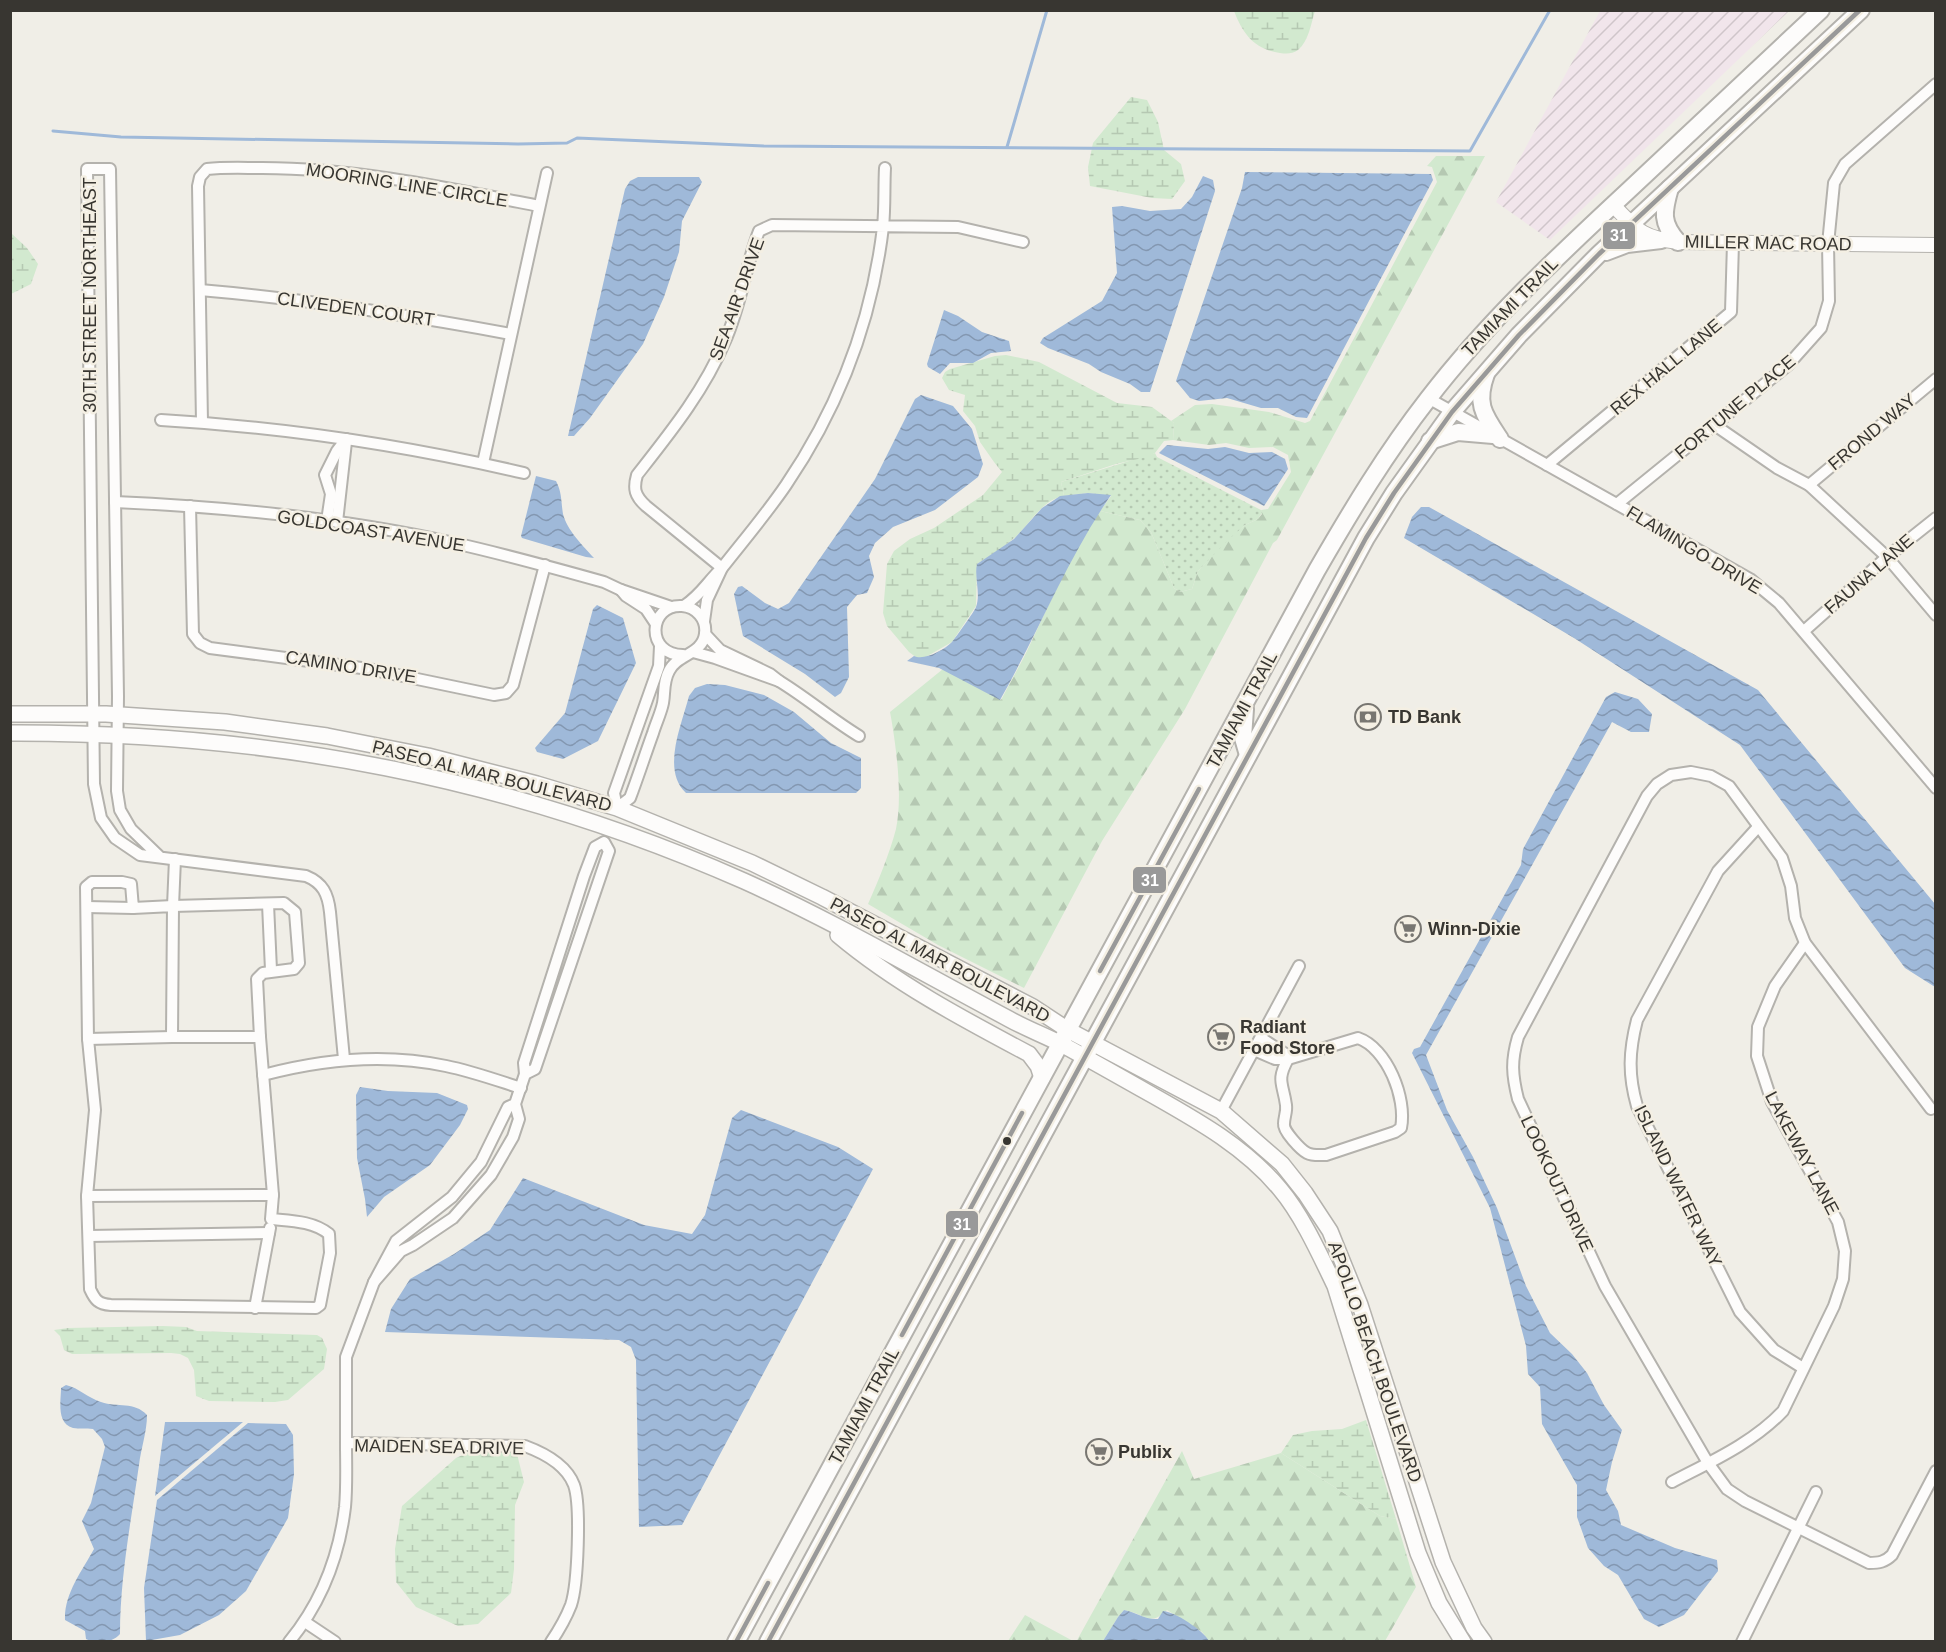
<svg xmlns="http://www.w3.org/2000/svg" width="1946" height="1652" font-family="Arial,sans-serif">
<defs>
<pattern id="industrial-furrows" width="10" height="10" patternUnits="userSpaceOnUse" patternTransform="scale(1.5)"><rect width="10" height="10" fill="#f1e5eb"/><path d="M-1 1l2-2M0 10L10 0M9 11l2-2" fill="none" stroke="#cfc5ca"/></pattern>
<pattern id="grass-dots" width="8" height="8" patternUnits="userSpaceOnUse" patternTransform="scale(1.5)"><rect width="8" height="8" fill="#d2e9cf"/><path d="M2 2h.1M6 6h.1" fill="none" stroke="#b5c8b2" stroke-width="1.8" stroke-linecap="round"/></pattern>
<pattern id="forest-firs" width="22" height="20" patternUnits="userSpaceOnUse" patternTransform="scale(1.5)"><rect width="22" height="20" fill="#d2e9cf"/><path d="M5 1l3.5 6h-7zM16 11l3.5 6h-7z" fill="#b5c8b2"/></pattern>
<pattern id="wetland-marsh" width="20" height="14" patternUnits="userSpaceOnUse" patternTransform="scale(1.5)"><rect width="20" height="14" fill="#d2e9cf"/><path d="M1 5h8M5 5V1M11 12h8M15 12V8" fill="none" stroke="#b5c8b2"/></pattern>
<pattern id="water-waves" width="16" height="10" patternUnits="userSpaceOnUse" patternTransform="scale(1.5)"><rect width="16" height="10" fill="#9fb9d9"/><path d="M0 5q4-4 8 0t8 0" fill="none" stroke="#8397b1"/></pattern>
</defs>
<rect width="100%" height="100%" fill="#f0eee7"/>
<polygon fill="url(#industrial-furrows)" points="1600,11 1789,11 1550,240 1496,202"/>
<polygon fill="url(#grass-dots)" points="1155,453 1157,457 1261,510 1262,513 1258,519 1245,525 1198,571 1192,589 1180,592 1174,588 1151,532 1140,520 1100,511 1111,496 1088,493 1064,496 1061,482"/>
<g fill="url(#forest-firs)">
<path d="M1436 156H1485L1277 540 1273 543 1185 709 1102 841 1024 988 938 945 868 904C879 879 889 855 896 829 903 796 896 744 890 712L943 669 1001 700C1010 683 1019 667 1027 651 1050 603 1070 555 1100 511L1140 520 1151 532 1174 588 1180 592 1192 589 1198 571 1228 540 1245 525 1258 519 1262 514 1261 510 1268 509 1291 472 1288 455 1273 447 1249 448 1226 443 1209 445 1173 440 1174 423 1171 421 1195 405 1212 404 1269 412 1305 423 1310 421 1437 182 1432 167 1427 166Z"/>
<path d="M1182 1451 1194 1479 1281 1453 1380 1516 1396 1519 1416 1587 1385 1641H1209L1202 1632 1167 1610C1149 1628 1144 1613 1124 1610L1118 1617 1103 1641 1076 1642Z"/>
<polygon points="1025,1615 1073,1641 1008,1641"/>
</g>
<g fill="url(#wetland-marsh)">
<path d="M1234 11V10L1315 11C1311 23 1309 41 1298 50 1292 54 1287 54 1280 53 1254 49 1243 34 1234 11Z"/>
<polygon points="1131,97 1147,100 1158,122 1164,150 1181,164 1185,181 1172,199 1152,198 1090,186 1088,167 1093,143"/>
<polygon points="11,233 27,248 38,264 31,284 11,294"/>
<path d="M1006 355 1039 362 1117 403 1152 407 1174 423 1173 440 1164 441 1155 453 1147 457 1116 464 1061 482 1064 496C1042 499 1029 526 1013 539 1002 549 989 556 977 564L976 606 952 642 924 658H917L909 652 887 626 883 613 887 564 894 551 910 539 934 528 983 495 1002 472 994 462 980 442 975 426 963 411 965 395 949 390 942 378 945 372 950 369 995 356Z"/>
<polygon points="163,1326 186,1327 197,1331 317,1335 322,1338 327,1349 324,1369 288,1400 275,1402 209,1401 196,1396 194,1370 188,1358 180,1354 171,1353 72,1354 64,1350 60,1336 54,1330 68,1328"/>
<polygon points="1366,1420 1396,1519 1380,1516 1281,1453 1293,1435 1312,1431 1342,1429"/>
<polygon points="476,1449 516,1450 524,1482 515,1505 514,1569 511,1593 478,1624 458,1626 416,1607 396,1582 395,1549 402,1506 456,1458"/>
</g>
<g fill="url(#water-waves)">
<polygon points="1245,172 1431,174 1433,180 1307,418 1296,417 1278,408 1261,408 1227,398 1199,401 1190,398 1176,381 1242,188"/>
<polygon points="1203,176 1213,180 1215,191 1150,392 1141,392 1130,384 1101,372 1089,364 1048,348 1040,343 1043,338 1102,301 1117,273 1112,207 1122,206 1150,211 1181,209 1192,197"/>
<polygon points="638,177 699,177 702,182 682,221 679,252 664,297 643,344 590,418 574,436 568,436 625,189 630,181"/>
<polygon points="944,310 958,316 982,332 1009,341 1011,351 991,353 973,363 950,363 940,374 928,367 927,364"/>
<polygon points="921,395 953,406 972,429 983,464 978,477 935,510 893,527 875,543 869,556 874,577 867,593 857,595 847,607 849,677 841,693 835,697 805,674 743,636 734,594 738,587 742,586 765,603 778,609 789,603 875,479 915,399"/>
<polygon points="1167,445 1208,449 1225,447 1249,453 1272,452 1285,459 1288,469 1264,506 1159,453"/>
<path d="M536 476 556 481C562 492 561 502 563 514 567 530 583 546 594 558L586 557 522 538 521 536Z"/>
<path d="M1088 493 1111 495C1066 561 1039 631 1000 700L939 668 907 661 914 656C924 661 944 650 952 642 956 637 974 612 976 607 981 594 974 577 977 564L1014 539 1042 508 1060 496Z"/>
<polygon points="1421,507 1429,507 1758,690 1935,904 1935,987 1905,968 1740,745 1574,638 1404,538 1412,517"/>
<polygon points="597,605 623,618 636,663 598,741 563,759 537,752 535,748 565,713 593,609"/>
<path d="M707 684 725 685 764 695 794 712 831 743 861 758V788L856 793H686C661 770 682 724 689 696L695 688Z"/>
<polygon points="1615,692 1638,699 1652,714 1649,732 1631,732 1612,722 1426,1055 1447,1110 1473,1157 1497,1208 1526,1286 1550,1333 1572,1354 1587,1373 1604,1405 1622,1430 1612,1462 1606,1490 1618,1511 1621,1525 1675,1548 1717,1560 1718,1571 1684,1615 1659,1627 1644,1619 1618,1575 1604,1566 1588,1548 1577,1517 1577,1485 1542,1424 1540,1387 1528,1374 1526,1346 1490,1208 1412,1053 1414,1049 1420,1047 1521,865 1523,849 1606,697"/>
<polygon points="360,1087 388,1091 437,1093 467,1105 468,1109 460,1125 430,1165 384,1197 367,1217 365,1199 357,1158 356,1095"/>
<polygon points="741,1110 838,1147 873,1169 682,1525 639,1527 636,1360 631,1347 619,1340 385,1332 391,1309 410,1279 454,1254 490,1230 523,1178 644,1225 692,1234 705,1215 732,1118"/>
<path d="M66 1385C79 1388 88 1398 101 1402 118 1408 134 1401 147 1415 147 1432 141 1448 139 1465 131 1521 120 1578 120 1634 112 1643 97 1645 86 1639L85 1631 65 1620C64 1594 82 1571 94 1549L82 1521 91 1503 105 1447 102 1439 93 1429C86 1428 79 1429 73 1428 56 1423 61 1401 61 1388Z"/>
<polygon points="165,1422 243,1422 155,1496"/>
<polygon points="248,1423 286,1424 293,1435 294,1474 288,1518 246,1591 219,1615 180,1635 146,1641 144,1588 157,1500"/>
<path d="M1124 1610C1136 1612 1145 1620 1158 1619L1163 1611C1174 1611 1204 1631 1209 1641H1103L1118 1617Z"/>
</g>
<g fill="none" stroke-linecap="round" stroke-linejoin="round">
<g stroke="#9fb9d9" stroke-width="3">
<polyline points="53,131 121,137 518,144 567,143 577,138 764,146 1470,151 1550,10"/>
<polyline points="1007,147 1047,10"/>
</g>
<defs>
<g id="minor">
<path d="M885 168C884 187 885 208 883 227 872 320 839 407 786 485 767 513 744 540 722 568L646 506C635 496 633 489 637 475 670 433 704 391 725 341 741 306 745 267 759 231L772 225 958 227 1023 242"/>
<path d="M200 290C305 299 408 315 511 334"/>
<polyline points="1428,398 1750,579 1779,603 1936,788"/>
<path d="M161 420C283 427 404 445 524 473"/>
<path d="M202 422 198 186 200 177 207 169C225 167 244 168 262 168 355 168 448 188 539 206"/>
<polyline points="1716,426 1777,468 1809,485 1887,557 1936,615"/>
<polyline points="483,463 547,173"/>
<polyline points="1547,465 1731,312 1733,243"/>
<polyline points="1809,485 1936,379"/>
<path d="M115 502C228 507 343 518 454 543 504 554 554 568 604 582L621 590"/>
<polyline points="1617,504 1788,365 1821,328 1829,301 1828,244 1834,183 1845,164 1936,84"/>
<polyline points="190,506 193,634 200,643 210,648 369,669 494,695 506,693 513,685 545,565"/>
<polyline points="327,521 331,494 325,475 337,451 346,439"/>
<polyline points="337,522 346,442"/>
<path d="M684 606C702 594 707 582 722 568L707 600 704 621"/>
<polyline points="656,624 646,609 626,596 621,590 671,607"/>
<polyline points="1804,631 1887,557 1936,518"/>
<path d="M660 646 659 666 614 793 617 808 630 798C638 777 645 755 653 733 656 723 661 713 663 703 665 692 663 682 669 671 677 654 702 655 705 634 707 619 696 607 682 606 648 604 645 655 683 655"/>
<polyline points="693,652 715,658 779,681 770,674 720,650 705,634"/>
<path d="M779 681C807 698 831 719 859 736"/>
<path d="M1758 827 1718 871 1637 1020C1629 1051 1628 1075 1637 1106L1740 1312 1774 1350 1803 1368"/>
<polygon points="604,842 609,851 535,1069 525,1074 524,1063 584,876 595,847"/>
<path d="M160 857 131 829 120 810 117 791 118 696 110 169H87L94 784 101 818 115 838 140 855 306 876C323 883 328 894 330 912L344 1059"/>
<polyline points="175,859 173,906 284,903 295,912 299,963 294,969 263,973 257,979 260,1037"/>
<path d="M92 882H122L131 884 133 908 173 906 172 1037H260L273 1195 271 1219C291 1221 313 1221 329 1234L330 1253 320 1305 316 1308 111 1305C98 1304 95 1300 90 1289L87 1196 95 1110 88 1039 86 887Z"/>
<polyline points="268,904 271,970"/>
<polyline points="87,907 133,908"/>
<path d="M1358 1038C1387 1048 1407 1098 1401 1128L1395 1132 1326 1155C1319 1155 1313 1156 1307 1153 1301 1150 1283 1131 1284 1124 1284 1117 1287 1112 1286 1105 1283 1083 1276 1081 1288 1059Z"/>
<polyline points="88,1039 172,1037"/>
<polyline points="1254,1050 1275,1059 1288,1059 1284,1053 1261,1038"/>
<path d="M263 1075C323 1059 385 1053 446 1066 471 1071 496 1080 521 1088"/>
<polyline points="515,1104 508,1107 481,1162 452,1197 396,1241 374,1282 401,1251 413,1245 453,1218 491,1175 513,1137 519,1119 515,1104 525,1074"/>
<path d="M1931 1109 1805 943 1795 918 1791 886 1782 858 1729 786 1711 776 1691 772 1671 775 1657 784 1647 796 1518 1037C1511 1061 1512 1075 1518 1099L1605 1286 1708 1463 1727 1489 1745 1501 1869 1563C1879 1563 1885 1562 1892 1555L1936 1471"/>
<polyline points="1221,1111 1299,966"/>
<polyline points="87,1196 273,1195"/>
<polyline points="89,1236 269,1233"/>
<polyline points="255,1308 270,1228"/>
<polyline points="346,1443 346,1357 374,1282"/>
<path d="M1672 1482C1710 1462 1753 1443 1783 1411L1834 1306 1843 1279 1845 1251 1838 1222 1772 1102 1757 1056 1758 1027 1775 986 1805 943"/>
<polyline points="305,1622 335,1642"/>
<path d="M289 1642C321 1603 339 1557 345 1507 347 1486 346 1464 346 1443L525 1446C544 1453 566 1464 574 1485 581 1505 578 1584 571 1605 566 1618 559 1630 551 1642"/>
<polyline points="1742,1642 1816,1492"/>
</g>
<path id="tertiary" d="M1613 205C1637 230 1642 238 1678 242L1936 245"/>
<g id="secondary">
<polyline points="10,714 106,714 225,722 327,736 428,756 537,784 617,808 752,863 822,897 1033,1007 1068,1030 1221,1111 1282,1164 1305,1193 1330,1231 1360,1305 1443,1562 1474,1628 1484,1642"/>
<path d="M10 733C267 732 509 777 744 881 835 922 922 973 1009 1019 1027 1029 1046 1036 1063 1045 1094 1062 1124 1079 1154 1096 1200 1122 1246 1148 1280 1189 1302 1215 1320 1255 1335 1286L1418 1553 1439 1603 1463 1642"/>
<path d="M838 935C895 983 963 1019 1029 1054L1038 1066 1042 1078"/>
</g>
<g id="primary">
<path d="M1670 188C1663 212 1661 223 1678 242"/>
<polyline points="1606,252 1627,244 1661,240"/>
<path d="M1486 374C1475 404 1484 415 1500 439"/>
<polyline points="1430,441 1458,432 1493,435"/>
<polyline points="1245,709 1243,738 1248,755"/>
<path d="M736 1642 1317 570C1351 511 1386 453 1428 399 1487 322 1558 256 1629 190 1693 130 1757 70 1821 10"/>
<polyline points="768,1642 1366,538 1394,493 1452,412 1519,335 1599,254 1861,10"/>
</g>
</defs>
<use href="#minor" stroke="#b4b2ad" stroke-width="14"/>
<use href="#tertiary" stroke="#b4b2ad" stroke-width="16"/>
<use href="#secondary" stroke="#b4b2ad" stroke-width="18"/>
<use href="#primary" stroke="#b4b2ad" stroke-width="20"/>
<use href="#minor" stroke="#fdfcfb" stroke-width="10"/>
<use href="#tertiary" stroke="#fdfcfb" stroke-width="14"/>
<use href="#secondary" stroke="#fdfcfb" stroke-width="15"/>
<use href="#primary" stroke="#fdfcfb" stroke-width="16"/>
<defs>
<g id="bus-1">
<polyline points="1100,971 1199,789"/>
<polyline points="902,1335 1022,1113"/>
<polyline points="736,1642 768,1583"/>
<polyline points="768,1642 1366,538 1394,493 1452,412 1519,335 1599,254 1860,10"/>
</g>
</defs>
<use href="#bus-1" stroke="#f4efe3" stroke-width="9"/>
<use href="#bus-1" stroke="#999" stroke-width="4.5"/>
</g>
<defs>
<symbol id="bank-ring" viewBox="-11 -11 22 22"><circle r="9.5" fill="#f4efe3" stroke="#787671" stroke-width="1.5"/><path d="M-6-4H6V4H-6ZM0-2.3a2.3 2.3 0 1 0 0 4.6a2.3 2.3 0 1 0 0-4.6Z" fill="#787671"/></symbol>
<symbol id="supermarket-ring" viewBox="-11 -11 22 22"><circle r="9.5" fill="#f4efe3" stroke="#787671" stroke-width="1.5"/><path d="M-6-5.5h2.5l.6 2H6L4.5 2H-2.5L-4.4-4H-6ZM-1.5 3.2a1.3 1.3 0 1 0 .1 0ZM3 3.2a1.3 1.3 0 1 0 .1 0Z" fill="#787671"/></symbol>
</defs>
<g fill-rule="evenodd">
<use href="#bank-ring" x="1353" y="702" width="30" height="30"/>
<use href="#supermarket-ring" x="1393" y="914" width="30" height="30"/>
<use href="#supermarket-ring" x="1206" y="1022" width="30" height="30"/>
<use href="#supermarket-ring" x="1084" y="1437" width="30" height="30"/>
</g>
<circle fill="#383631" stroke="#f4efe3" stroke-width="2" cx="1007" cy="1141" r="5"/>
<g text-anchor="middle" stroke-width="5" stroke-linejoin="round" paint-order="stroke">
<g font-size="18" fill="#383631" stroke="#f4efe3">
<text transform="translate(407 185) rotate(9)" y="6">MOORING LINE CIRCLE</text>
<text transform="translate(1768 243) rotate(1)" y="6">MILLER MAC ROAD</text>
<text transform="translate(90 295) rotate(-90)" y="6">30TH STREET NORTHEAST</text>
<text transform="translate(737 299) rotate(-70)" y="6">SEA AIR DRIVE</text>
<text transform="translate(1510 307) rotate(-46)" y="6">TAMIAMI TRAIL</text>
<text transform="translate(356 309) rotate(8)" y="6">CLIVEDEN COURT</text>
<text transform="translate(1666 367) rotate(-40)" y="6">REX HALL LANE</text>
<text transform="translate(1735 407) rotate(-40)" y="6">FORTUNE PLACE</text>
<text transform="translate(1872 432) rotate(-40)" y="6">FROND WAY</text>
<text transform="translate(371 531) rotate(9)" y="6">GOLDCOAST AVENUE</text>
<text transform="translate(1694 550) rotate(31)" y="6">FLAMINGO DRIVE</text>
<text transform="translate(1869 574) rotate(-41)" y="6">FAUNA LANE</text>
<text transform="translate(351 667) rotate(9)" y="6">CAMINO DRIVE</text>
<text transform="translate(1242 710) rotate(-62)" y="6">TAMIAMI TRAIL</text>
<text transform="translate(492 776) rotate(14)" y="6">PASEO AL MAR BOULEVARD</text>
<text transform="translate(940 960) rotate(28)" y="6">PASEO AL MAR BOULEVARD</text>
<text transform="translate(1802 1153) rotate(62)" y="6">LAKEWAY LANE</text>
<text transform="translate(1557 1184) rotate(65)" y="6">LOOKOUT DRIVE</text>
<text transform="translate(1678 1186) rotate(64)" y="6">ISLAND WATER WAY</text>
<text transform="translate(1375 1362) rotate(71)" y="6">APOLLO BEACH BOULEVARD</text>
<text transform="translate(864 1406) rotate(-62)" y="6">TAMIAMI TRAIL</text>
<text transform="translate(439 1447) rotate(1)" y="6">MAIDEN SEA DRIVE</text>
</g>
<g font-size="18" font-weight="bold" fill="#383631" stroke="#f4efe3" text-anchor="start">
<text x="1388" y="723">TD Bank</text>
<text x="1428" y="935">Winn-Dixie</text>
<text x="1240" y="1033">Radiant<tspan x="1240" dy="21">Food Store</tspan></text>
<text x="1118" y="1458">Publix</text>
</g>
</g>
<g stroke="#f4efe3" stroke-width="2">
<rect x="1602" y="221" width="34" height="29" rx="6" fill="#999"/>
<rect x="1132" y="866" width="35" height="28" rx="6" fill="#999"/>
<rect x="945" y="1210" width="34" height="28" rx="6" fill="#999"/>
</g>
<g font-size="16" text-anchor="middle" font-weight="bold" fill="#fff">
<text x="1619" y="241">31</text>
<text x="1150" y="886">31</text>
<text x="962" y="1230">31</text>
</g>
<rect width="1946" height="1652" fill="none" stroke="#383631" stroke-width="24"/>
</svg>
